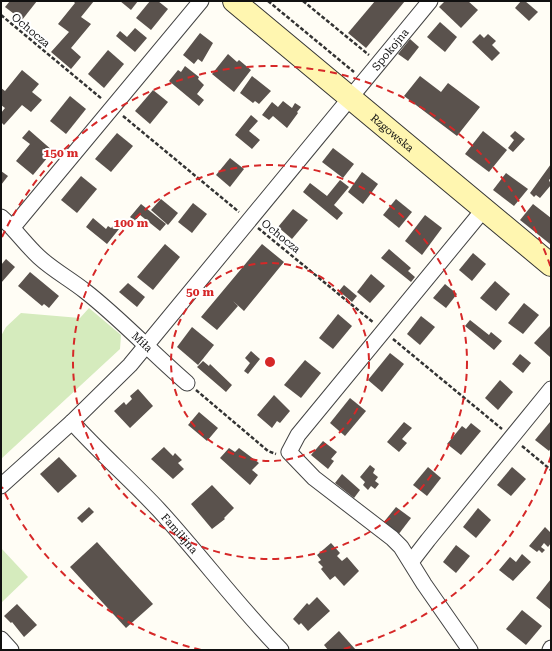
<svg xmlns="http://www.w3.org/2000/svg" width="552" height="651" font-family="'Roboto Serif',serif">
<rect width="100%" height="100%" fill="#fffdf5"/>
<g fill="#d5ebbd">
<polygon points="89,308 121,335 120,349 1,459 1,336 6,327 21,313 80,318"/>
<polygon points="1,548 28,577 1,603"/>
</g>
<g fill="#5a524d">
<polygon points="10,1 37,1 22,20 5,7"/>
<polygon points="73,1 94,1 81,17 91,24 71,48 81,57 71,69 51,52 69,32 58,24 75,3"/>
<polygon points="120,1 138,1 131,10"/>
<polygon points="150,1 158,1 168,9 151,30 136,18"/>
<polygon points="375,1 405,1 366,48 348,33"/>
<polygon points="445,1 468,1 478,10 461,28 439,7"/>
<polygon points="521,1 525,1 538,12 529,21 515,8"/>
<polygon points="440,22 457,37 445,52 427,37"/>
<polygon points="135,28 147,38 135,52 116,36 120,31 127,37"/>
<polygon points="200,33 213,43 202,62 198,59 194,64 183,55"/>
<polygon points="480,34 484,38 488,34 496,41 492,45 500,53 492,61 472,42"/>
<polygon points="410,39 419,47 408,61 398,54"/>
<polygon points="108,50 124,64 104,88 88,74"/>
<polygon points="228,54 237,62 239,60 251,70 234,92 212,74"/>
<polygon points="185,66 199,77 198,79 204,85 197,94 204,100 199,106 169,81 178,70 181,72"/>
<polygon points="22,70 39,84 32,92 42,100 31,112 22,105 4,125 1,122 1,113 5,108 1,105 1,88 5,91"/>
<polygon points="252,76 271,91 259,104 255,101 253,103 240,93"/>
<polygon points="420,76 441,92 448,83 480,107 457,136 404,96"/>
<polygon points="153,90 168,102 150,124 135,111"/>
<polygon points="70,96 86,109 66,134 50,121"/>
<polygon points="283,101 292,108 295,103 301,107 297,112 298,113 287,128 273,116 269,120 262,115 272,102 278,107"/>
<polygon points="251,115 258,121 249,131 260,140 252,149 235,135"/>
<polygon points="29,130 53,151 33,175 16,161 30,144 22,138"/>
<polygon points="483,131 507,150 489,172 465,154"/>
<polygon points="515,131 525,139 513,152 508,148 514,140 510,136"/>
<polygon points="117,133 133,146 111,172 95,159"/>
<polygon points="333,148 354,164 343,178 322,162"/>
<polygon points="230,158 244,169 230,187 216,175"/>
<polygon points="551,164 551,178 549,180 551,185 540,198 536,195 534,197 530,193"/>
<polygon points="1,171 8,176 1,185"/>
<polygon points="362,172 378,184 363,204 348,192"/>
<polygon points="506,173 528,189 514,206 493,190"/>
<polygon points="81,176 97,189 77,213 61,200"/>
<polygon points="340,180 349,187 334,205 343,213 337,220 303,192 310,183 327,196"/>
<polygon points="161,199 178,213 168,225 151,210"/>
<polygon points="396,199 412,212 399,228 383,215"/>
<polygon points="193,203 207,214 192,233 178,222"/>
<polygon points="141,204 166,224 160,231 140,215 135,221 130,217"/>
<polygon points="533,204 551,218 550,244 520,220"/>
<polygon points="293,209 308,220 292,239 278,227"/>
<polygon points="425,215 442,228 422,255 405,241"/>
<polygon points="93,218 106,229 108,226 111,228 114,225 119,229 107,244 86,227"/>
<polygon points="165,244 180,257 153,290 137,277"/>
<polygon points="262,244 284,262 244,311 233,301 238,306 217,330 201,317"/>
<polygon points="389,249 411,268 408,271 415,277 411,282 381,258"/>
<polygon points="473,253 486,264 472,281 459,270"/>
<polygon points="6,259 15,267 1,283 1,265"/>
<polygon points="30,272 59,296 49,308 44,304 42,306 18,286"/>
<polygon points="371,274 385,286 370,303 357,292"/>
<polygon points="495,281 510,294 496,311 480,298"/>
<polygon points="128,283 145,297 137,307 119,292"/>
<polygon points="445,284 457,294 446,308 433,298"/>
<polygon points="344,285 357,296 352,302 339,291"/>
<polygon points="524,303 539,315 523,334 508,323"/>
<polygon points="338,314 352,326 333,349 319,338"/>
<polygon points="421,316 435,327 420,345 407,334"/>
<polygon points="470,320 489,335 491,332 502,341 494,350 465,326"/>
<polygon points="550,326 551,327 550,357 534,343"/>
<polygon points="192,327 214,345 198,365 177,347"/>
<polygon points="251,351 260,359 248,374 244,371 250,363 245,358"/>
<polygon points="390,353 404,364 382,392 368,380"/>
<polygon points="520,354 531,363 523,373 512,364"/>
<polygon points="305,360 321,373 301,398 284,385"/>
<polygon points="203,361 209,366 210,364 232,385 226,392 197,367"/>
<polygon points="500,380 513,392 498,410 485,398"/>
<polygon points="138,389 153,406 130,428 114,411 124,402 126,405 132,399 130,396"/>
<polygon points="274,395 290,411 280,423 277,421 272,428 257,415"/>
<polygon points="350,398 366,411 345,436 330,423"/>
<polygon points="199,412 218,428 207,441 188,425"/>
<polygon points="404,422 412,428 402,439 407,443 399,452 387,442"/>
<polygon points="550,422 551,448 549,451 535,440"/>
<polygon points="471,423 481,431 461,455 447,444 462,426 466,429"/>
<polygon points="323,441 337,452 331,459 334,461 328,469 311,455"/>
<polygon points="164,447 173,456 175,453 182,460 178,463 184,469 173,479 151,459"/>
<polygon points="229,448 235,452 239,448 259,463 252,470 258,475 250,485 220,458"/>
<polygon points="59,457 77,476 58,493 40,474"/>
<polygon points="370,465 375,469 373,473 378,477 375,481 379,484 375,489 371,486 368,490 363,485 365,482 360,477"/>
<polygon points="428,467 441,478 427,496 413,485"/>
<polygon points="512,467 526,479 511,496 497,485"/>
<polygon points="342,474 360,490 354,498 335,483"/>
<polygon points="212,485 234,508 224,518 225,519 212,529 191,504"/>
<polygon points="89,507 94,512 82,523 77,518"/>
<polygon points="396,507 411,518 398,535 383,523"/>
<polygon points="478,508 491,520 476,538 463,527"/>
<polygon points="545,527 551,533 551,543 548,547 544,543 541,547 545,550 542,553 539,550 537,552 529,546"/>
<polygon points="97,542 153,604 126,628 70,567"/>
<polygon points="331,543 340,553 337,556 342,561 347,557 359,571 344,586 335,576 330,580 321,569 323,567 318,562 321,560 317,555"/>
<polygon points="456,545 470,556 456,573 443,562"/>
<polygon points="522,554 531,562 513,581 499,570 510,557 516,562"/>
<polygon points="551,579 551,610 536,598"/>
<polygon points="317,597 330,611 308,631 301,623 299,625 293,619 307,603 309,605"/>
<polygon points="17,604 37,625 24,637 12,622 11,623 4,616"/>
<polygon points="522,610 542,626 526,645 506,629"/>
<polygon points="339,631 356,650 328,650 324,645"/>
</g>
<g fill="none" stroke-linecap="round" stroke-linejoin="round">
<defs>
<g id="street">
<path id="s1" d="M1 217C15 229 25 244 39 257 53 270 70 279 85 291 121 319 152 353 187 383"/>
<polyline points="13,227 201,1"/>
<path id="s2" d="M72 422C100 453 131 480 159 510 201 556 238 606 281 650"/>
<path id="s3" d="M1 486 72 422 130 365 430 1"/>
<polyline points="411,562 428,540 551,389"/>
<polyline points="1,639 11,650"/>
<polyline points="470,650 424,584 401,547 392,538 314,478 289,452 298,435 484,209"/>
<polyline points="550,650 551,648"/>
</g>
<g id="secondary">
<path id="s4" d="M234 1 551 265"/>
</g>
</defs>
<use href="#street" stroke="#444" stroke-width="17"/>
<use href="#secondary" stroke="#333" stroke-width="24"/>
<g stroke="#333" stroke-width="2.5" stroke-dasharray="4 2" stroke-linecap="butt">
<polyline points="268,1 354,72"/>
<polyline points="303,1 369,55"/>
<polyline points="1,15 102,99"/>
<polyline points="123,116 239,212"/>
<polyline points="258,228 374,323"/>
<polyline points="393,339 502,429"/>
<polyline points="196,390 268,451 276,454"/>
<polyline points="522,446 551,470"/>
</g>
<use href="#street" stroke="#fff" stroke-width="15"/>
<use href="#secondary" stroke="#fff6b0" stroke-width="22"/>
</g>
<g fill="none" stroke="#d62828" stroke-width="2" stroke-dasharray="7 5">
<circle cx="270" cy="362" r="99"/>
<circle cx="270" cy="362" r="197"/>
<path d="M551 456A296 296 0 0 1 339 650M201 650A296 296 0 0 1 2 487M2 237A296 296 0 0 1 551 268"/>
</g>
<g text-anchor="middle" stroke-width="4" stroke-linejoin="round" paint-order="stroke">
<g font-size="11" fill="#111" stroke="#fff">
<text transform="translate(31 30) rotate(40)" y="4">Ochocza</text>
<text dy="4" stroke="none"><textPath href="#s3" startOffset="586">Spokojna</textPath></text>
<text dy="4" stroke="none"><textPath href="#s4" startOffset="206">Rzgowska</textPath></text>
<text transform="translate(281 236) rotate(39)" y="4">Ochocza</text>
<text dy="4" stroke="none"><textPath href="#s1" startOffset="189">Miła</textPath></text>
<text dy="4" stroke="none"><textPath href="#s2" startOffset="155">Familijna</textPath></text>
</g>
</g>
<circle cx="270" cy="362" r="6" fill="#d62828" stroke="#fff" stroke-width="2"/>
<g font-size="12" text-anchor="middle" font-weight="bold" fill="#d62828" stroke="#fff" stroke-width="4" stroke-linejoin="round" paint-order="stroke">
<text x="61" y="157">150 m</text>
<text x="131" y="227">100 m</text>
<text x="200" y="296">50 m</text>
</g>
<rect width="552" height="651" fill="none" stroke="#111111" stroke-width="4"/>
</svg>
